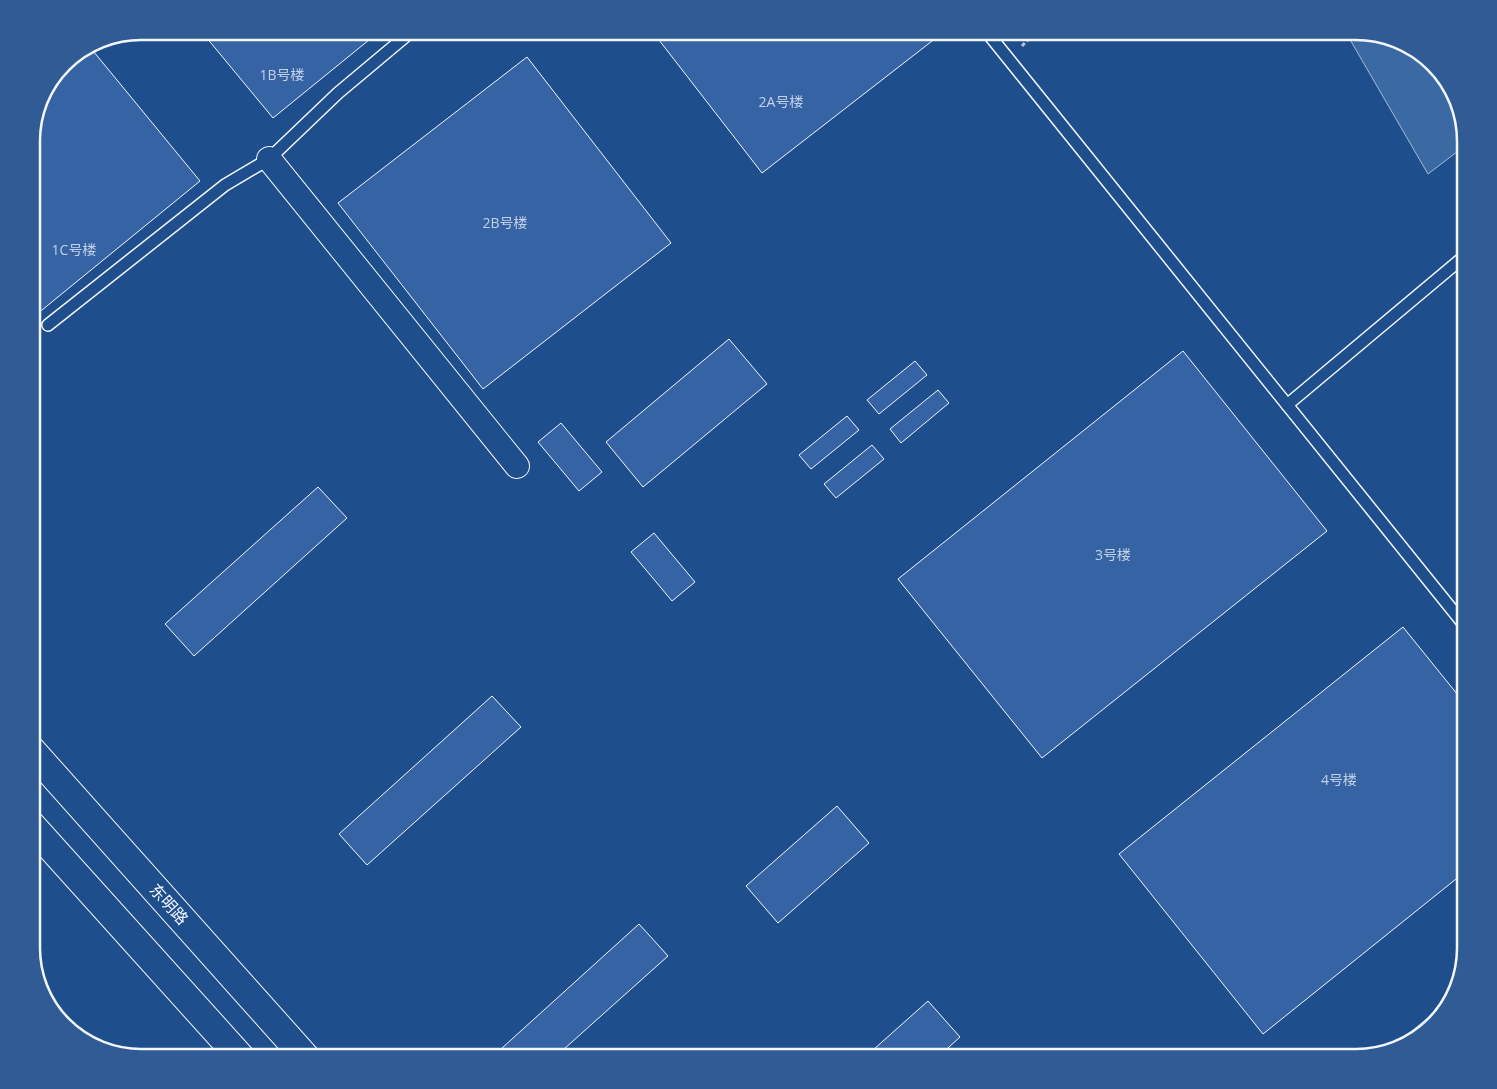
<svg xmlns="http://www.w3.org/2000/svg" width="1497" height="1089" font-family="'Open Sans','Noto Sans SC',sans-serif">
<rect width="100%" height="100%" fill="#1f4e8c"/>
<polygon fill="#245a82" stroke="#a8bbd7" points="1447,1002 1443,1015 1405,1046 1389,1050"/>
<polygon fill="#3b69a3" stroke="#a8bbd7" points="1345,31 1356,31 1423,54 1454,92 1466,145 1428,174"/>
<g fill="#3563a3" stroke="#f2f6ff">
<polygon points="201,31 380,31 273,118"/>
<polygon points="652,31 945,31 762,173"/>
<polygon points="89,46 200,181 31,319 32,133 43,92 68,59"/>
<polygon points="527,57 671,243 483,389 338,203"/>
<polygon points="729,339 767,384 643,487 606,442"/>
<polygon points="1183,351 1327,531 1042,758 898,579"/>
<polygon points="915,361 927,375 879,414 867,400"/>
<polygon points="938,390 949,403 901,443 890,429"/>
<polygon points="847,416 859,430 811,469 799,455"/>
<polygon points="561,423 602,472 579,491 538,442"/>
<polygon points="872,445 884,459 836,498 824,484"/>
<polygon points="318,487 347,518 194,656 165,624"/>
<polygon points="654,533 695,582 672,601 631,552"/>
<polygon points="1403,627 1466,705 1466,871 1263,1034 1119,854"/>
<polygon points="492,696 521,727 367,865 339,834"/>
<polygon points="837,806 869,843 778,923 746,886"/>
<polygon points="639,924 668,956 554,1058 491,1058"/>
<polygon points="928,1001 960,1037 937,1058 864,1058"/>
</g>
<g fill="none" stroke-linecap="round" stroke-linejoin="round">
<defs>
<g id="service">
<polyline points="986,31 1466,627"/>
<polyline points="48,325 225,185 269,159 338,93 412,31"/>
<polyline points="1287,405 1466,255"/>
</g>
<polyline id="minor" points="269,159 517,466"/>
<g id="secondary">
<polyline points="31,750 306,1058"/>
<polyline points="31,825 241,1058"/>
</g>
</defs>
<use href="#service" stroke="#f2f6ff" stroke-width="14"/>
<use href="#minor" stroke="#f2f6ff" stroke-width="26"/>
<use href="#secondary" stroke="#f2f6ff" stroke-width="30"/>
<polyline stroke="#b3c4dc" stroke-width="3" stroke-dasharray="4 2.5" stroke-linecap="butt" points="1022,46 1036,31"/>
<use href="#service" stroke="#1f4e8c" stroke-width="11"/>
<use href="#minor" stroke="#1f4e8c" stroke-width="24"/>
<use href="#secondary" stroke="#1f4e8c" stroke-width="28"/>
</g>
<g text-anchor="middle" stroke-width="4" stroke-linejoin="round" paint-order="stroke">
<g font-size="14" fill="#c3d1e8">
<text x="282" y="80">1B号楼</text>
<text x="781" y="107">2A号楼</text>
<text x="505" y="228">2B号楼</text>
<text x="74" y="255">1C号楼</text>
<text x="1113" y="560">3号楼</text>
<text x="1339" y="785">4号楼</text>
</g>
<g font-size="16" fill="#f2f6ff" stroke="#1f4e8c">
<text transform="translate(169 904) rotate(48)" y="6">东明路</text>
</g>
</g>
<path d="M0 0H1497V1089H0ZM141 40H1356A101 101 0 0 1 1457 141V948A101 101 0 0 1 1356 1049H141A101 101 0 0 1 40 948V141A101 101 0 0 1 141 40Z" fill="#305b95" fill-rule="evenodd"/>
<path fill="none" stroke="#f2f6ff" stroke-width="2.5" d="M141 40H1356A101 101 0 0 1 1457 141V948A101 101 0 0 1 1356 1049H141A101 101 0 0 1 40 948V141A101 101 0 0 1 141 40Z"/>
</svg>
